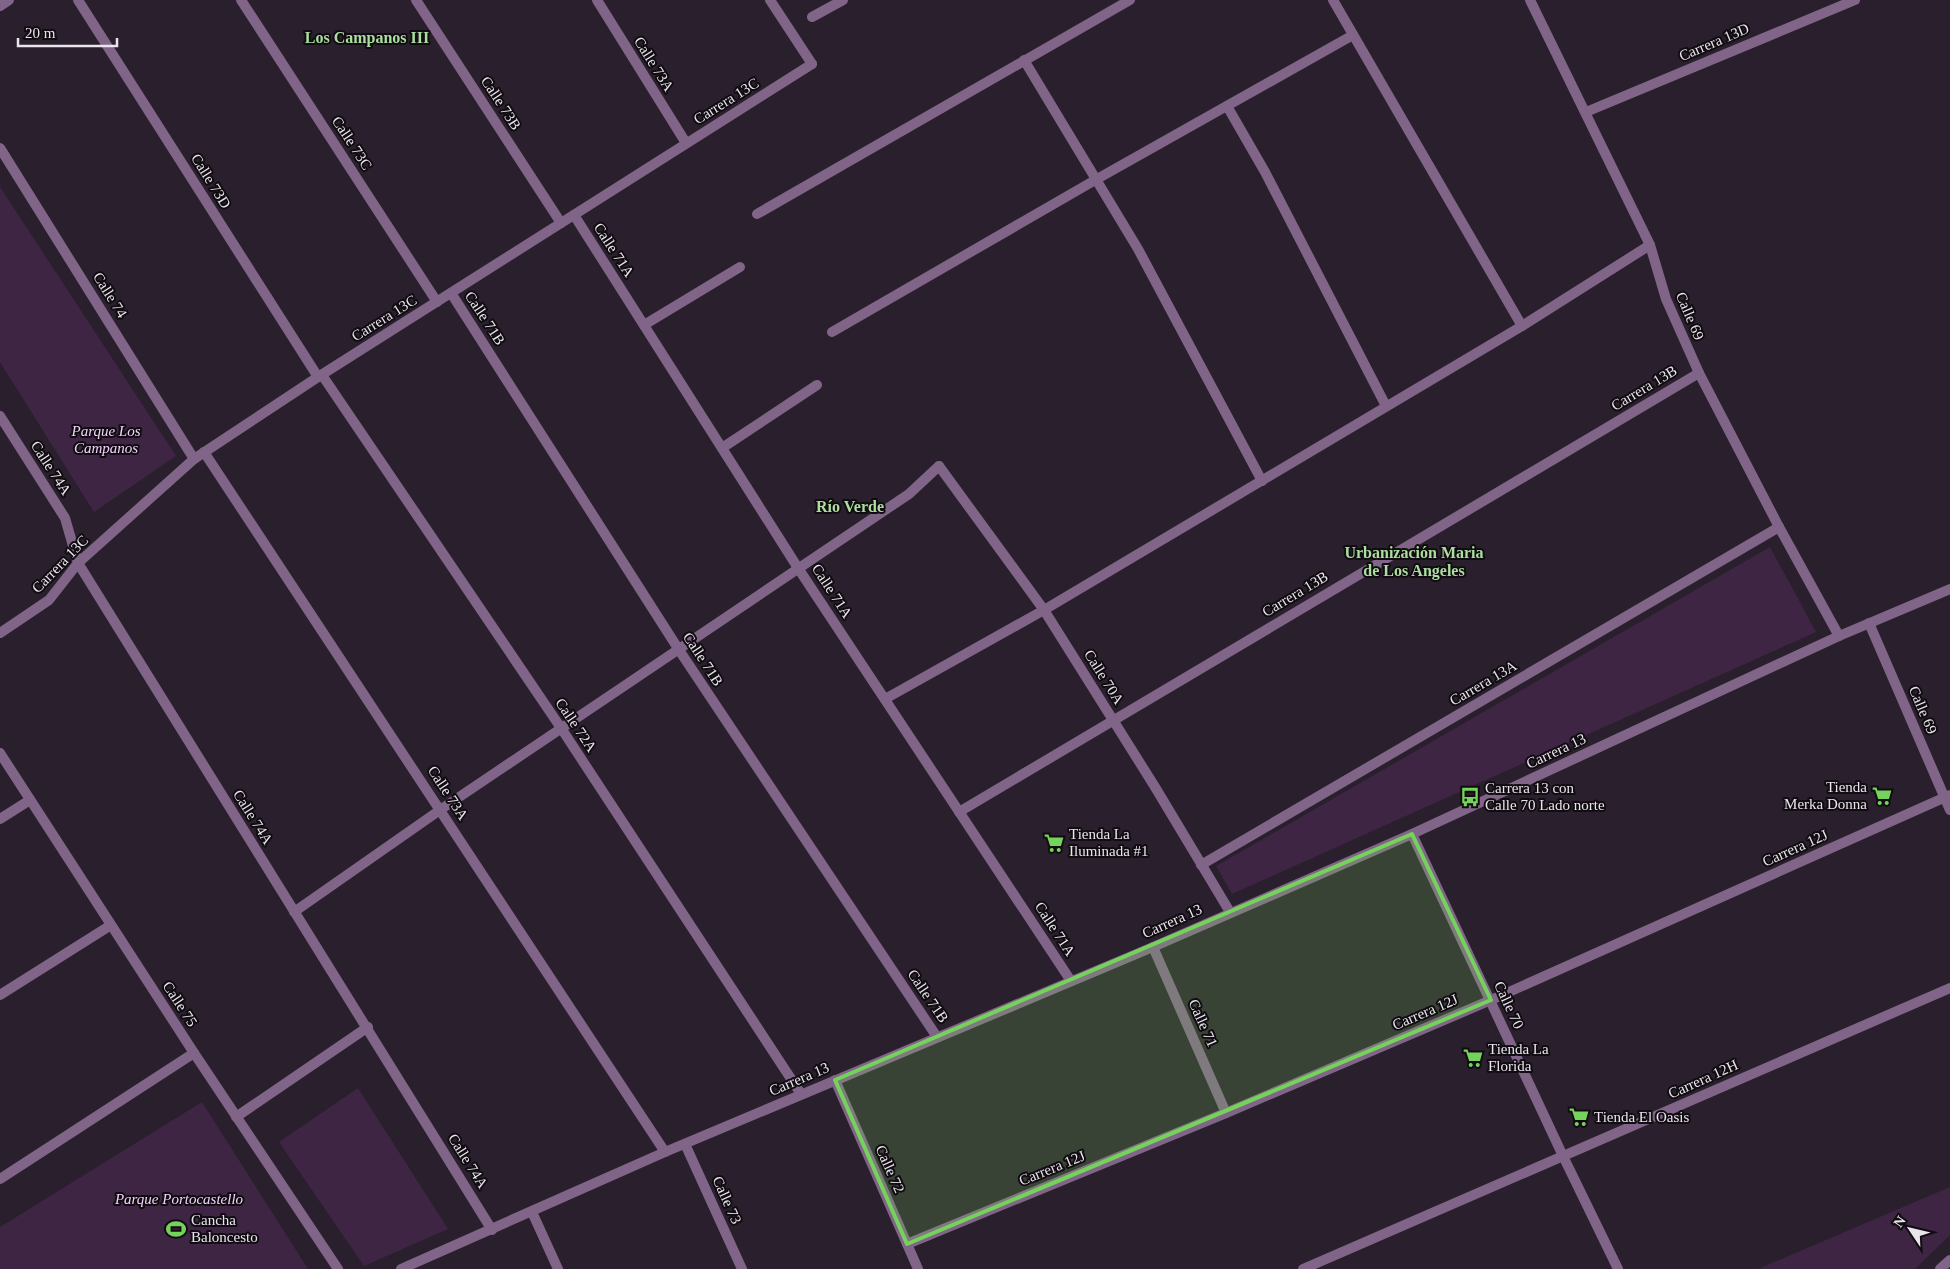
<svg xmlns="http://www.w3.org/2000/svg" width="1950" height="1269" font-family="Georgia,serif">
<rect width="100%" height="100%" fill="#2a202d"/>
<g fill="#3d2543">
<polygon points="0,187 176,456 94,512 0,362"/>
<polygon points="1770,547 1816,632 1232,894 1216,866"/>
<polygon points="358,1088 448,1229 364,1266 279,1142"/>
<polygon points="202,1102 308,1269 0,1269 0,1227"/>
<polygon points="1950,1187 1950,1235 1915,1269 1758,1269"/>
</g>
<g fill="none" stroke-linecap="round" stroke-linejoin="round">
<g stroke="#816588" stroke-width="10">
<polyline points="78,0 318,377"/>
<polyline points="241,0 437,302"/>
<polyline points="416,0 561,223"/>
<polyline points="597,0 686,143"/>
<polyline points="770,0 812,64"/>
<polyline points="1333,0 1522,326"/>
<polyline points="812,17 843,0"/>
<polyline points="1024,60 1138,249 1262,481"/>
<polyline points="1227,106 1265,172 1386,406"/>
<polyline points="0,148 194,459"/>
<polyline points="757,214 1130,0"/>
<polyline points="574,215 798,568 1071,981"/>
<polyline points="451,293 679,650 937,1037"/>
<polyline points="644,325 740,267"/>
<polyline points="832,332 1097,179 1353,35"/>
<polyline points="322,375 561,728 801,1094"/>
<polyline points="722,448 817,385"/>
<polyline points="204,452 665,1152"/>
<polyline points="885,699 1044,610 1522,326 1650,245"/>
<polyline points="959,812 1699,373"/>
<polyline points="0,819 30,800"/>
<polyline points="1201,865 1779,527"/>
<polyline points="294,912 440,810 909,494 939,466"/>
<polyline points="0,995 111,925"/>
<polyline points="236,1117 368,1027"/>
<polyline points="685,1144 742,1269"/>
<polyline points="0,1179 194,1053"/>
</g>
<g stroke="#816588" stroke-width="10">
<polyline points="1530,0 1650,245 1666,299 1699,373 1779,527 1839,636"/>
<polyline points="0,6 9,0"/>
<polyline points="1586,112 1855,0"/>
<polyline points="0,416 65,518 78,563 492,1230"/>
<polyline points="939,466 1044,610 1155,787 1230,912"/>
<polyline points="1869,623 1950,810"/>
<polyline points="0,633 49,600 78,563 194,459 318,377 812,64"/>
<polyline points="0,753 194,1053 338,1269"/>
<polyline points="1412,834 1563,1156 1618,1269"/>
<polyline points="1153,947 1226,1113"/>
<polyline points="532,1212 558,1269"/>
<polyline points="907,1244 1226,1113 1491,1000 1950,795"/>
<polyline points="1303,1269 1950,988"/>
<polyline points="1940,1269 1950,1260"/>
</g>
<g stroke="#816588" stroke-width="10">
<polyline points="835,1080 918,1269"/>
<polyline points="401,1269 665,1152 1153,947 1412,834 1839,636 1950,589"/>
</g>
</g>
<path fill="#75d25b" fill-opacity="0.2" stroke="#75d25b" stroke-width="4" stroke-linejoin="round" d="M1412 834 1491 1000 907 1244 835 1080Z"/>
<defs>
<symbol id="supermarket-bare" viewBox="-9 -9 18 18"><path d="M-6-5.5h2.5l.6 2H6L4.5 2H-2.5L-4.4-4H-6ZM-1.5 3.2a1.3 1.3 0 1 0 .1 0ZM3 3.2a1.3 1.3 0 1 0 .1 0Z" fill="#75d25b" stroke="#100c11" stroke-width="2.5" paint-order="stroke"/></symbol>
<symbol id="bus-bare" viewBox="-9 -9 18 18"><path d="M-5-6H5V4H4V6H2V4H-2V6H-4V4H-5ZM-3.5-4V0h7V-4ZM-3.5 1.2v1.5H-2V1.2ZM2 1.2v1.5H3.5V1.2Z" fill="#75d25b" stroke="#100c11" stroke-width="2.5" paint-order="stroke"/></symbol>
<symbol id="stadium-bare" viewBox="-9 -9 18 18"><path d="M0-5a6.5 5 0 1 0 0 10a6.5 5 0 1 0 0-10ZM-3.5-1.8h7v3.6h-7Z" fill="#75d25b" stroke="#100c11" stroke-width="2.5" paint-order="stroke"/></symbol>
</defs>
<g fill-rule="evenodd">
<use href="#supermarket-bare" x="1868" y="782" width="28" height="28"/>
<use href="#bus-bare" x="1456" y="783" width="28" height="28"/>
<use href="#supermarket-bare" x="1040" y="829" width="28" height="28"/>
<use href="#supermarket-bare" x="1459" y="1044" width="28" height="28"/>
<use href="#supermarket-bare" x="1565" y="1103" width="28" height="28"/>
<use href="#stadium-bare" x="162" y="1215" width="28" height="28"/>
</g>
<g text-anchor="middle" stroke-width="4" stroke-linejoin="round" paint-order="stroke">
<g font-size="15" fill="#eae4ec" stroke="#100c11">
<text transform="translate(1714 42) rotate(-23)" y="5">Carrera 13D</text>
<text transform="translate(654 64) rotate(58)" y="5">Calle 73A</text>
<text transform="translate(726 101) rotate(-32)" y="5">Carrera 13C</text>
<text transform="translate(501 103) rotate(57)" y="5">Calle 73B</text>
<text transform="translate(352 143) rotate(57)" y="5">Calle 73C</text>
<text transform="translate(211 181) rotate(58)" y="5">Calle 73D</text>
<text transform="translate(614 250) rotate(57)" y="5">Calle 71A</text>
<text transform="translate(110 295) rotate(58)" y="5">Calle 74</text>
<text transform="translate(1690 316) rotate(67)" y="5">Calle 69</text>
<text transform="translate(384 318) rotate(-32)" y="5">Carrera 13C</text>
<text transform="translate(485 318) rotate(57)" y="5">Calle 71B</text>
<text transform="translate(1644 388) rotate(-31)" y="5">Carrera 13B</text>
<text transform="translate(51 468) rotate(57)" y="5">Calle 74A</text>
<text transform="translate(60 564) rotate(-46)" y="5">Carrera 13C</text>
<text transform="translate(832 591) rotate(57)" y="5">Calle 71A</text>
<text transform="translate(1295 594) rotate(-31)" y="5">Carrera 13B</text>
<text transform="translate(703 659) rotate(57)" y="5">Calle 71B</text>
<text transform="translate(1104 677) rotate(58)" y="5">Calle 70A</text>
<text transform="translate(1483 683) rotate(-30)" y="5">Carrera 13A</text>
<text transform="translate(1923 710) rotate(67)" y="5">Calle 69</text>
<text transform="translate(576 725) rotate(56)" y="5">Calle 72A</text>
<text transform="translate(1556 751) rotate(-25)" y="5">Carrera 13</text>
<text transform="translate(448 793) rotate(57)" y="5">Calle 73A</text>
<text transform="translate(253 817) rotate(58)" y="5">Calle 74A</text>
<text transform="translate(1795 848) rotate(-24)" y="5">Carrera 12J</text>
<text transform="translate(1172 921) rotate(-24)" y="5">Carrera 13</text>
<text transform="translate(1055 929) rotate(57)" y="5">Calle 71A</text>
<text transform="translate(928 996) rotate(56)" y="5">Calle 71B</text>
<text transform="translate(180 1004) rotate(57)" y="5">Calle 75</text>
<text transform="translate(1509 1005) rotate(65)" y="5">Calle 70</text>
<text transform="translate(1425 1012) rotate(-23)" y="5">Carrera 12J</text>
<text transform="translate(1203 1023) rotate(66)" y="5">Calle 71</text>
<text transform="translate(799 1079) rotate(-23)" y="5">Carrera 13</text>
<text transform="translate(1703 1079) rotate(-24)" y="5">Carrera 12H</text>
<text transform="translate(468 1161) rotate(58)" y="5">Calle 74A</text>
<text transform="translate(1052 1168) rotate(-22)" y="5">Carrera 12J</text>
<text transform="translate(890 1169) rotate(66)" y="5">Calle 72</text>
<text transform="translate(727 1200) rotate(66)" y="5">Calle 73</text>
</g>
<g font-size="15" font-style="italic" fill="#f3d3fc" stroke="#100c11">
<text x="106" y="436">Parque Los<tspan x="106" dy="17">Campanos</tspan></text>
<text x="179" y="1204">Parque Portocastello</text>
</g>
<g font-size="15" fill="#eae4ec" stroke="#100c11" text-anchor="start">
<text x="1867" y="792" text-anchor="end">Tienda<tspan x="1867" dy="17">Merka Donna</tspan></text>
<text x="1485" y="793">Carrera 13 con<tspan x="1485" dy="17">Calle 70 Lado norte</tspan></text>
<text x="1069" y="839">Tienda La<tspan x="1069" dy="17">Iluminada #1</tspan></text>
<text x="1488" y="1054">Tienda La<tspan x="1488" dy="17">Florida</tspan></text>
<text x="1594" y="1122">Tienda El Oasis</text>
<text x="191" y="1225">Cancha<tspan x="191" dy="17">Baloncesto</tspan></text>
</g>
<g font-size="16" font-weight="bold" fill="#acde9f" stroke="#100c11">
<text x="367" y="43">Los Campanos III</text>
<text x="850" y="512">Río Verde</text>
<text x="1414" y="558">Urbanización Maria<tspan x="1414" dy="18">de Los Angeles</tspan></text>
</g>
</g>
<g transform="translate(1910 1229) rotate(305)" stroke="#100c11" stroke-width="4" paint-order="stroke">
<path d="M0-4L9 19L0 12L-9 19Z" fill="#eae4ec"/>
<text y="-8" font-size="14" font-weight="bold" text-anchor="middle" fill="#eae4ec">N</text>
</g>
<path d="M18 38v8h99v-8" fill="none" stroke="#eae4ec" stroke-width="2.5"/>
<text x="25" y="38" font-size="15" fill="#eae4ec" stroke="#100c11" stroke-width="4" paint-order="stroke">20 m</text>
</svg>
